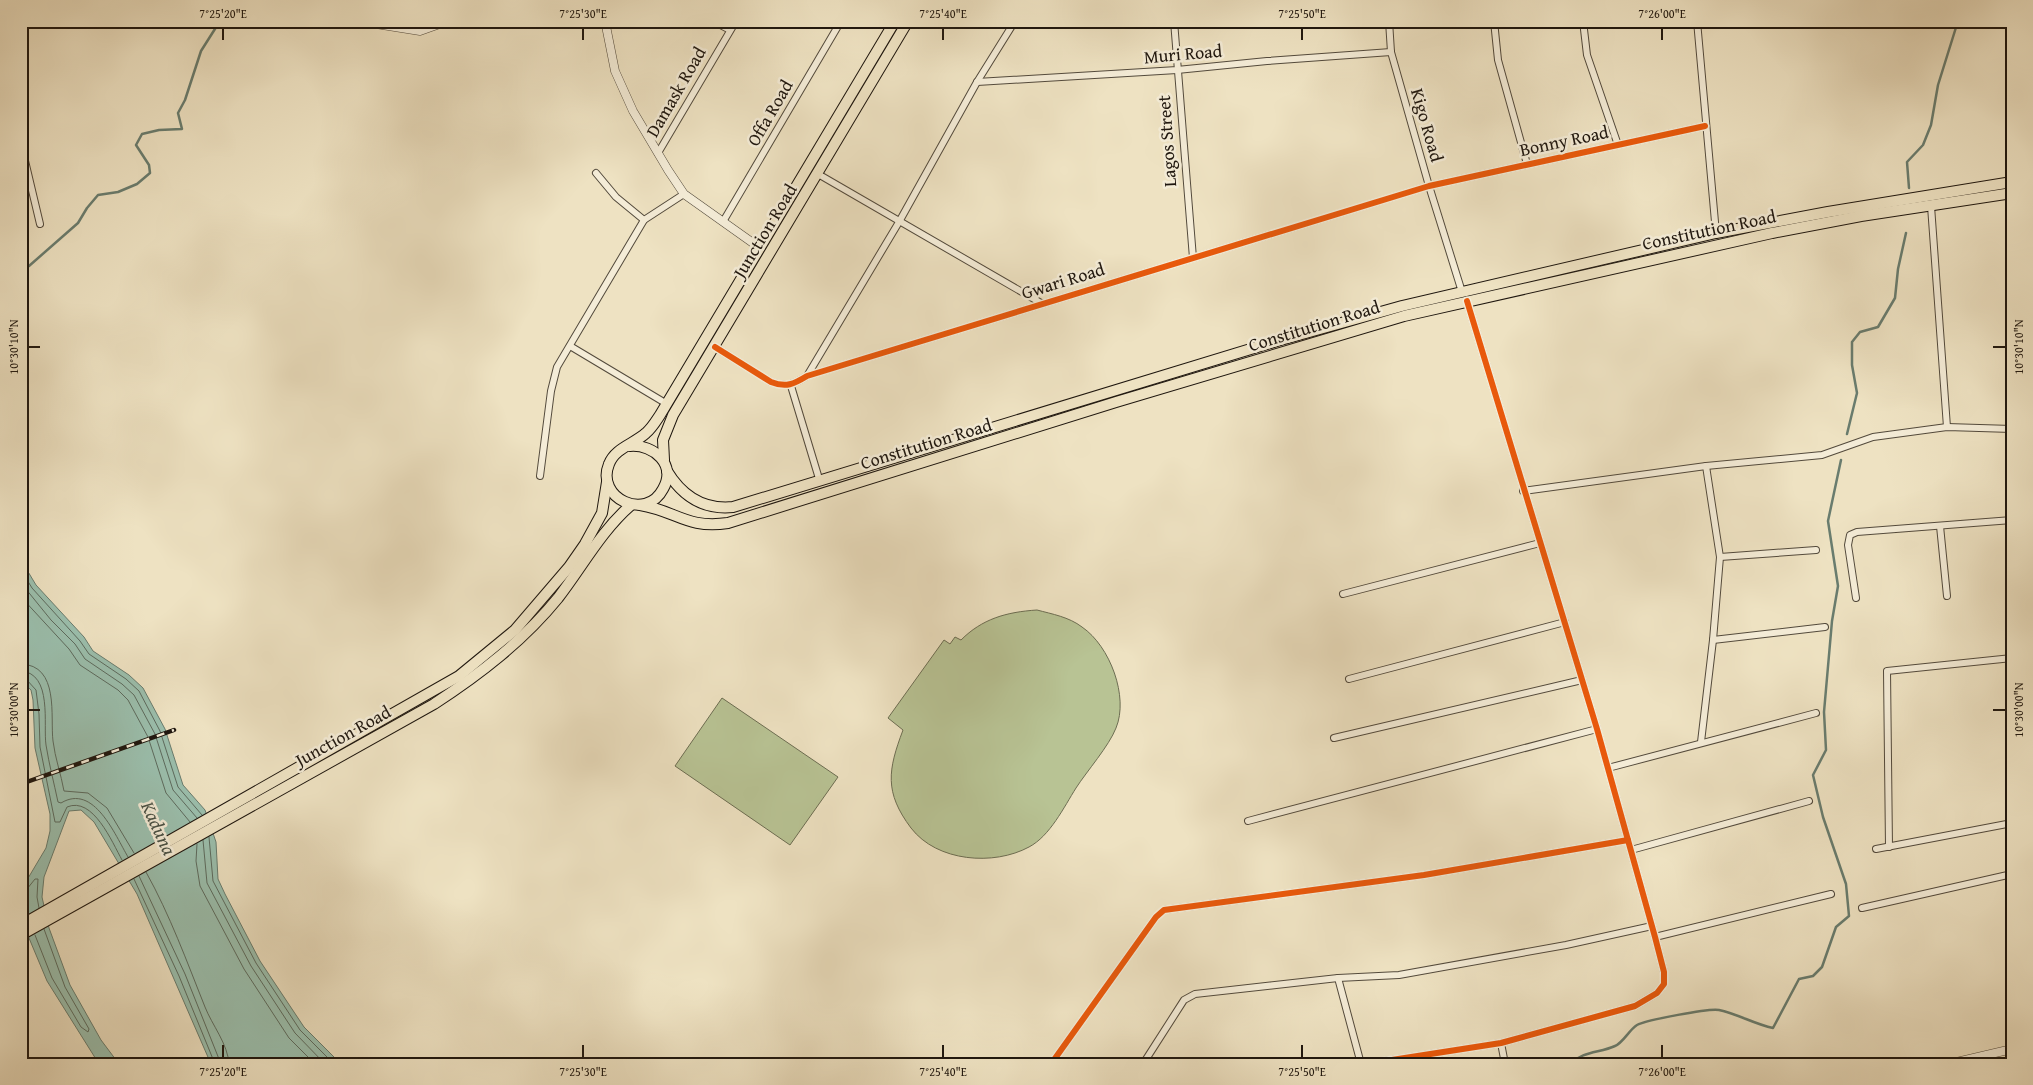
<svg xmlns="http://www.w3.org/2000/svg" width="2033" height="1085" font-family="'Gentium Book Plus',serif">
<rect width="100%" height="100%" fill="#eee2c2"/>
<filter id="stains"><feTurbulence type="fractalNoise" baseFrequency=".004" numOctaves="4"/><feColorMatrix values="0 0 0 0 .2 0 0 0 0 .09 0 0 0 0 .02 0 0 0 .5 -.17"/></filter>
<radialGradient id="worn" r=".72"><stop offset=".6" stop-color="#630" stop-opacity="0"/><stop offset="1" stop-color="#630" stop-opacity=".3"/></radialGradient>
<g fill="#b8c394" stroke="#6c6d52">
<path d="M1037 610C1052 614 1069 617 1082 627 1110 646 1129 697 1116 728 1109 746 1087 771 1076 788 1064 807 1050 836 1029 847 994 866 937 862 911 828 884 792 888 770 903 730L888 718 944 640 950 644 955 637 961 640C982 619 1006 612 1037 610Z"/>
<polygon points="722,698 838,777 790,845 675,766"/>
</g>
<polygon fill="#9bbfad" stroke="#697c6e" points="21,560 36,585 84,637 93,651 129,675 143,688 165,729 183,785 205,810 216,842 218,879 225,894 260,961 304,1027 341,1064 211,1064 137,894 94,822 81,810 69,811 44,877 42,897 49,928 70,985 101,1040 119,1064 99,1064 47,981 21,919 21,890 46,848 50,831 50,814 35,748 33,700 31,690 21,681"/>
<g fill="none" stroke-linecap="round" stroke-linejoin="round">
<g stroke="#5d6b5e" stroke-width="1">
<polyline points="21,570 32,588 80,641 89,654 126,679 139,691 160,731 178,787 202,815"/>
<polyline points="21,583 51,620 75,644 85,659 122,684 134,695 155,734 173,790 197,818"/>
<polyline points="21,597 69,649 80,665 118,690 128,700 148,737 166,793 190,822"/>
<path d="M21 664C60 665 50 717 53 741 55 758 61 774 64 791L88 793 107 808 134 853"/>
<path d="M21 671C53 673 43 725 46 745 49 764 54 783 58 802L61 803C94 783 115 835 128 857"/>
<path d="M21 678 26 679 36 690 39 714 40 747 55 822H60L67 807C93 796 112 842 122 860"/>
<polyline points="209,837 213,881 256,963 300,1030 334,1064"/>
<polyline points="203,840 207,883 251,966 295,1033 325,1064"/>
<polyline points="197,844 196,861 200,886 244,969 289,1038 315,1064"/>
<path d="M146 872C170 915 187 962 205 1007 212 1025 228 1044 229 1064"/>
<polyline points="139,876 185,974 221,1064"/>
<polyline points="134,879 179,976 215,1064"/>
<polyline points="21,891 27,889 35,879 38,879 37,897 39,908"/>
<polyline points="35,935 52,978 81,1027 88,1032 89,1029 65,987 44,929"/>
</g>
<g stroke="#697c6e" stroke-width="2.5">
<polyline points="1909,188 1907,162 1923,145 1931,125 1938,85 1958,21"/>
<polyline points="21,268 29,266 78,223 87,208 98,195 118,192 137,184 150,173 149,165 136,145 142,134 159,130 182,129 178,113 185,100 201,51 220,21"/>
<polyline points="1847,434 1857,393 1852,365 1852,342 1860,332 1878,327 1895,298 1898,269 1906,233"/>
<path d="M1570 1064C1583 1051 1600 1053 1615 1046 1623 1043 1629 1030 1637 1025 1647 1020 1709 1008 1719 1010 1738 1014 1754 1024 1773 1028L1799 979 1813 976 1822 967 1836 927 1849 916 1846 884 1823 817 1813 775 1826 750 1824 712 1832 621 1838 586 1828 521 1841 460"/>
</g>
<defs>
<g id="minor">
<polyline points="713,21 730,30"/>
<polyline points="1174,21 1193,258"/>
<polyline points="1389,21 1391,52 1429,186 1462,292"/>
<polyline points="1494,21 1498,60 1527,164"/>
<polyline points="1583,21 1587,55 1618,145"/>
<polyline points="1697,21 1716,233"/>
<polyline points="977,82 1177,70 1267,61 1391,52"/>
<polyline points="21,144 40,224"/>
<polyline points="658,153 736,21"/>
<polyline points="596,173 616,197 644,220"/>
<polyline points="818,174 1041,303"/>
<polyline points="1931,206 1947,427"/>
<polyline points="724,220 841,21"/>
<polyline points="570,346 667,404"/>
<path d="M715 347 771 382C786 388 794 384 807 376L1429 186 1705 126"/>
<polyline points="807,376 899,222 977,82 1015,21"/>
<polyline points="791,386 820,482"/>
<polyline points="540,476 551,391 557,367 644,220 684,194"/>
<polyline points="1523,491 1706,466 1822,455 1873,437 1947,427 2012,429"/>
<polyline points="1940,526 1947,596"/>
<polyline points="1720,557 1816,550"/>
<polyline points="1343,594 1540,543"/>
<polyline points="1856,598 1848,545 1850,535 1857,532 2012,520"/>
<polyline points="1713,640 1825,627"/>
<polyline points="1349,679 1565,622"/>
<polyline points="1334,738 1582,680"/>
<polyline points="1701,742 1713,640 1720,557 1706,466"/>
<polyline points="1608,768 1816,713"/>
<polyline points="1248,821 1597,729"/>
<polyline points="1889,847 1887,671 2012,658"/>
<polyline points="1876,849 2012,823"/>
<polyline points="1631,850 1809,801"/>
<polyline points="1862,908 2012,874"/>
<polyline points="1655,937 1831,894"/>
<polyline points="1338,978 1361,1064"/>
<polyline points="1501,1043 1505,1064"/>
<polyline points="1051,1064 1156,917 1164,910 1424,875 1628,840"/>
<polyline points="1143,1064 1184,1000 1195,994 1338,978 1399,975 1566,945 1652,926"/>
<polyline points="1345,1064 1379,1062 1501,1043 1635,1006 1657,993 1664,984 1664,972 1655,937 1597,729 1467,301"/>
</g>
<g id="tertiary">
<polyline points="357,21 420,31 448,21"/>
<polyline points="605,21 615,71 633,111 668,170 684,194 760,248"/>
<polyline points="1948,1064 2012,1049"/>
</g>
<g id="primary">
<path d="M630 446C654 444 677 465 663 489 646 522 595 498 609 464 615 448 634 444 646 433 652 428 656 421 660 415L895 21"/>
<polyline points="664,460 663,440 673,415 908,21"/>
<path d="M667 471C682 496 703 510 733 507L1277 341 1402 306 1716 233 1828 212 2012 182"/>
<path d="M640 505C677 511 686 529 728 523L1116 402 1404 316 1772 233 1861 216 2012 193"/>
<polyline points="21,925 459,676 515,630 569,567 585,544 602,513 607,482"/>
<path d="M21 935 434 704C480 674 523 641 558 598 582 567 601 531 631 505"/>
</g>
</defs>
<use href="#minor" stroke="#534a3c" stroke-width="8"/>
<use href="#tertiary" stroke="#534a3c" stroke-width="9"/>
<use href="#primary" stroke="#1f170f" stroke-width="12"/>
<use href="#minor" stroke="#f4ecd7" stroke-width="6"/>
<use href="#tertiary" stroke="#f4ecd7" stroke-width="8"/>
<use href="#primary" stroke="#eee2c2" stroke-width="10"/>
<defs>
<polyline id="rail" points="21,784 174,730"/>
</defs>
<use href="#rail" stroke="#1f170f" stroke-width="4.5"/>
<use href="#rail" stroke="#f4ecd7" stroke-width="2.5" stroke-dasharray="8" stroke-linecap="butt"/>
<defs>
<g id="cycleway">
<path d="M715 347 771 382C786 388 794 384 807 376L1429 186 1705 126"/>
<polyline points="1051,1064 1156,917 1164,910 1424,875 1628,840"/>
<polyline points="1345,1064 1379,1062 1501,1043 1635,1006 1657,993 1664,984 1664,972 1655,937 1597,729 1467,301"/>
</g>
</defs>
<use href="#cycleway" stroke="#f4ecd7" stroke-width="9"/>
<use href="#cycleway" stroke="#e8590c" stroke-width="6"/>
</g>
<path fill="none" stroke="#1f170f" stroke-width="2" d="M223 28V40M583 28V40M943 28V40M1302 28V40M1662 28V40M28 347H40M1993 347H2006M28 710H40M1993 710H2006M223 1045V1058M583 1045V1058M943 1045V1058M1302 1045V1058M1662 1045V1058"/>
<g text-anchor="middle" stroke-width="5" stroke-linejoin="round" paint-order="stroke">
<g font-size="18" fill="#1f170f" stroke="#f4ecd7">
<text transform="translate(1183 54) rotate(-5)" y="6">Muri Road</text>
<text transform="translate(676 92) rotate(-60)" y="6">Damask Road</text>
<text transform="translate(770 113) rotate(-60)" y="6">Offa Road</text>
<text transform="translate(1427 125) rotate(74)" y="6">Kigo Road</text>
<text transform="translate(1167 141) rotate(-94)" y="6">Lagos Street</text>
<text transform="translate(1564 141) rotate(-12)" y="6">Bonny Road</text>
<text transform="translate(1709 230) rotate(-12)" y="6">Constitution Road</text>
<text transform="translate(765 231) rotate(-59)" y="6">Junction Road</text>
<text transform="translate(1063 281) rotate(-17)" y="6">Gwari Road</text>
<text transform="translate(1314 326) rotate(-17)" y="6">Constitution Road</text>
<text transform="translate(926 444) rotate(-17)" y="6">Constitution Road</text>
<text transform="translate(343 736) rotate(-29)" y="6">Junction Road</text>
</g>
<g font-size="19" font-style="italic" fill="#4a5246" stroke="#f4ecd7">
<text transform="translate(159 828) rotate(65)" y="7">Kaduna</text>
</g>
</g>
<rect width="2033" height="1085" fill="none" stroke="#eee2c2" stroke-width="55"/>
<rect x="28" y="28" width="1978" height="1030" fill="none" stroke="#1f170f" stroke-width="2"/>
<g font-size="12" text-anchor="middle" fill="#1f170f">
<text x="223" y="18">7°25'20"E</text>
<text x="583" y="18">7°25'30"E</text>
<text x="943" y="18">7°25'40"E</text>
<text x="1302" y="18">7°25'50"E</text>
<text x="1662" y="18">7°26'00"E</text>
<text transform="translate(14 347) rotate(-90)" y="4">10°30'10"N</text>
<text transform="translate(2019 347) rotate(-90)" y="4">10°30'10"N</text>
<text transform="translate(14 710) rotate(-90)" y="4">10°30'00"N</text>
<text transform="translate(2019 710) rotate(-90)" y="4">10°30'00"N</text>
<text x="223" y="1076">7°25'20"E</text>
<text x="583" y="1076">7°25'30"E</text>
<text x="943" y="1076">7°25'40"E</text>
<text x="1302" y="1076">7°25'50"E</text>
<text x="1662" y="1076">7°26'00"E</text>
</g>
<rect width="100%" height="100%" filter="url(#stains)"/>
<rect width="100%" height="100%" fill="url(#worn)"/>
</svg>
